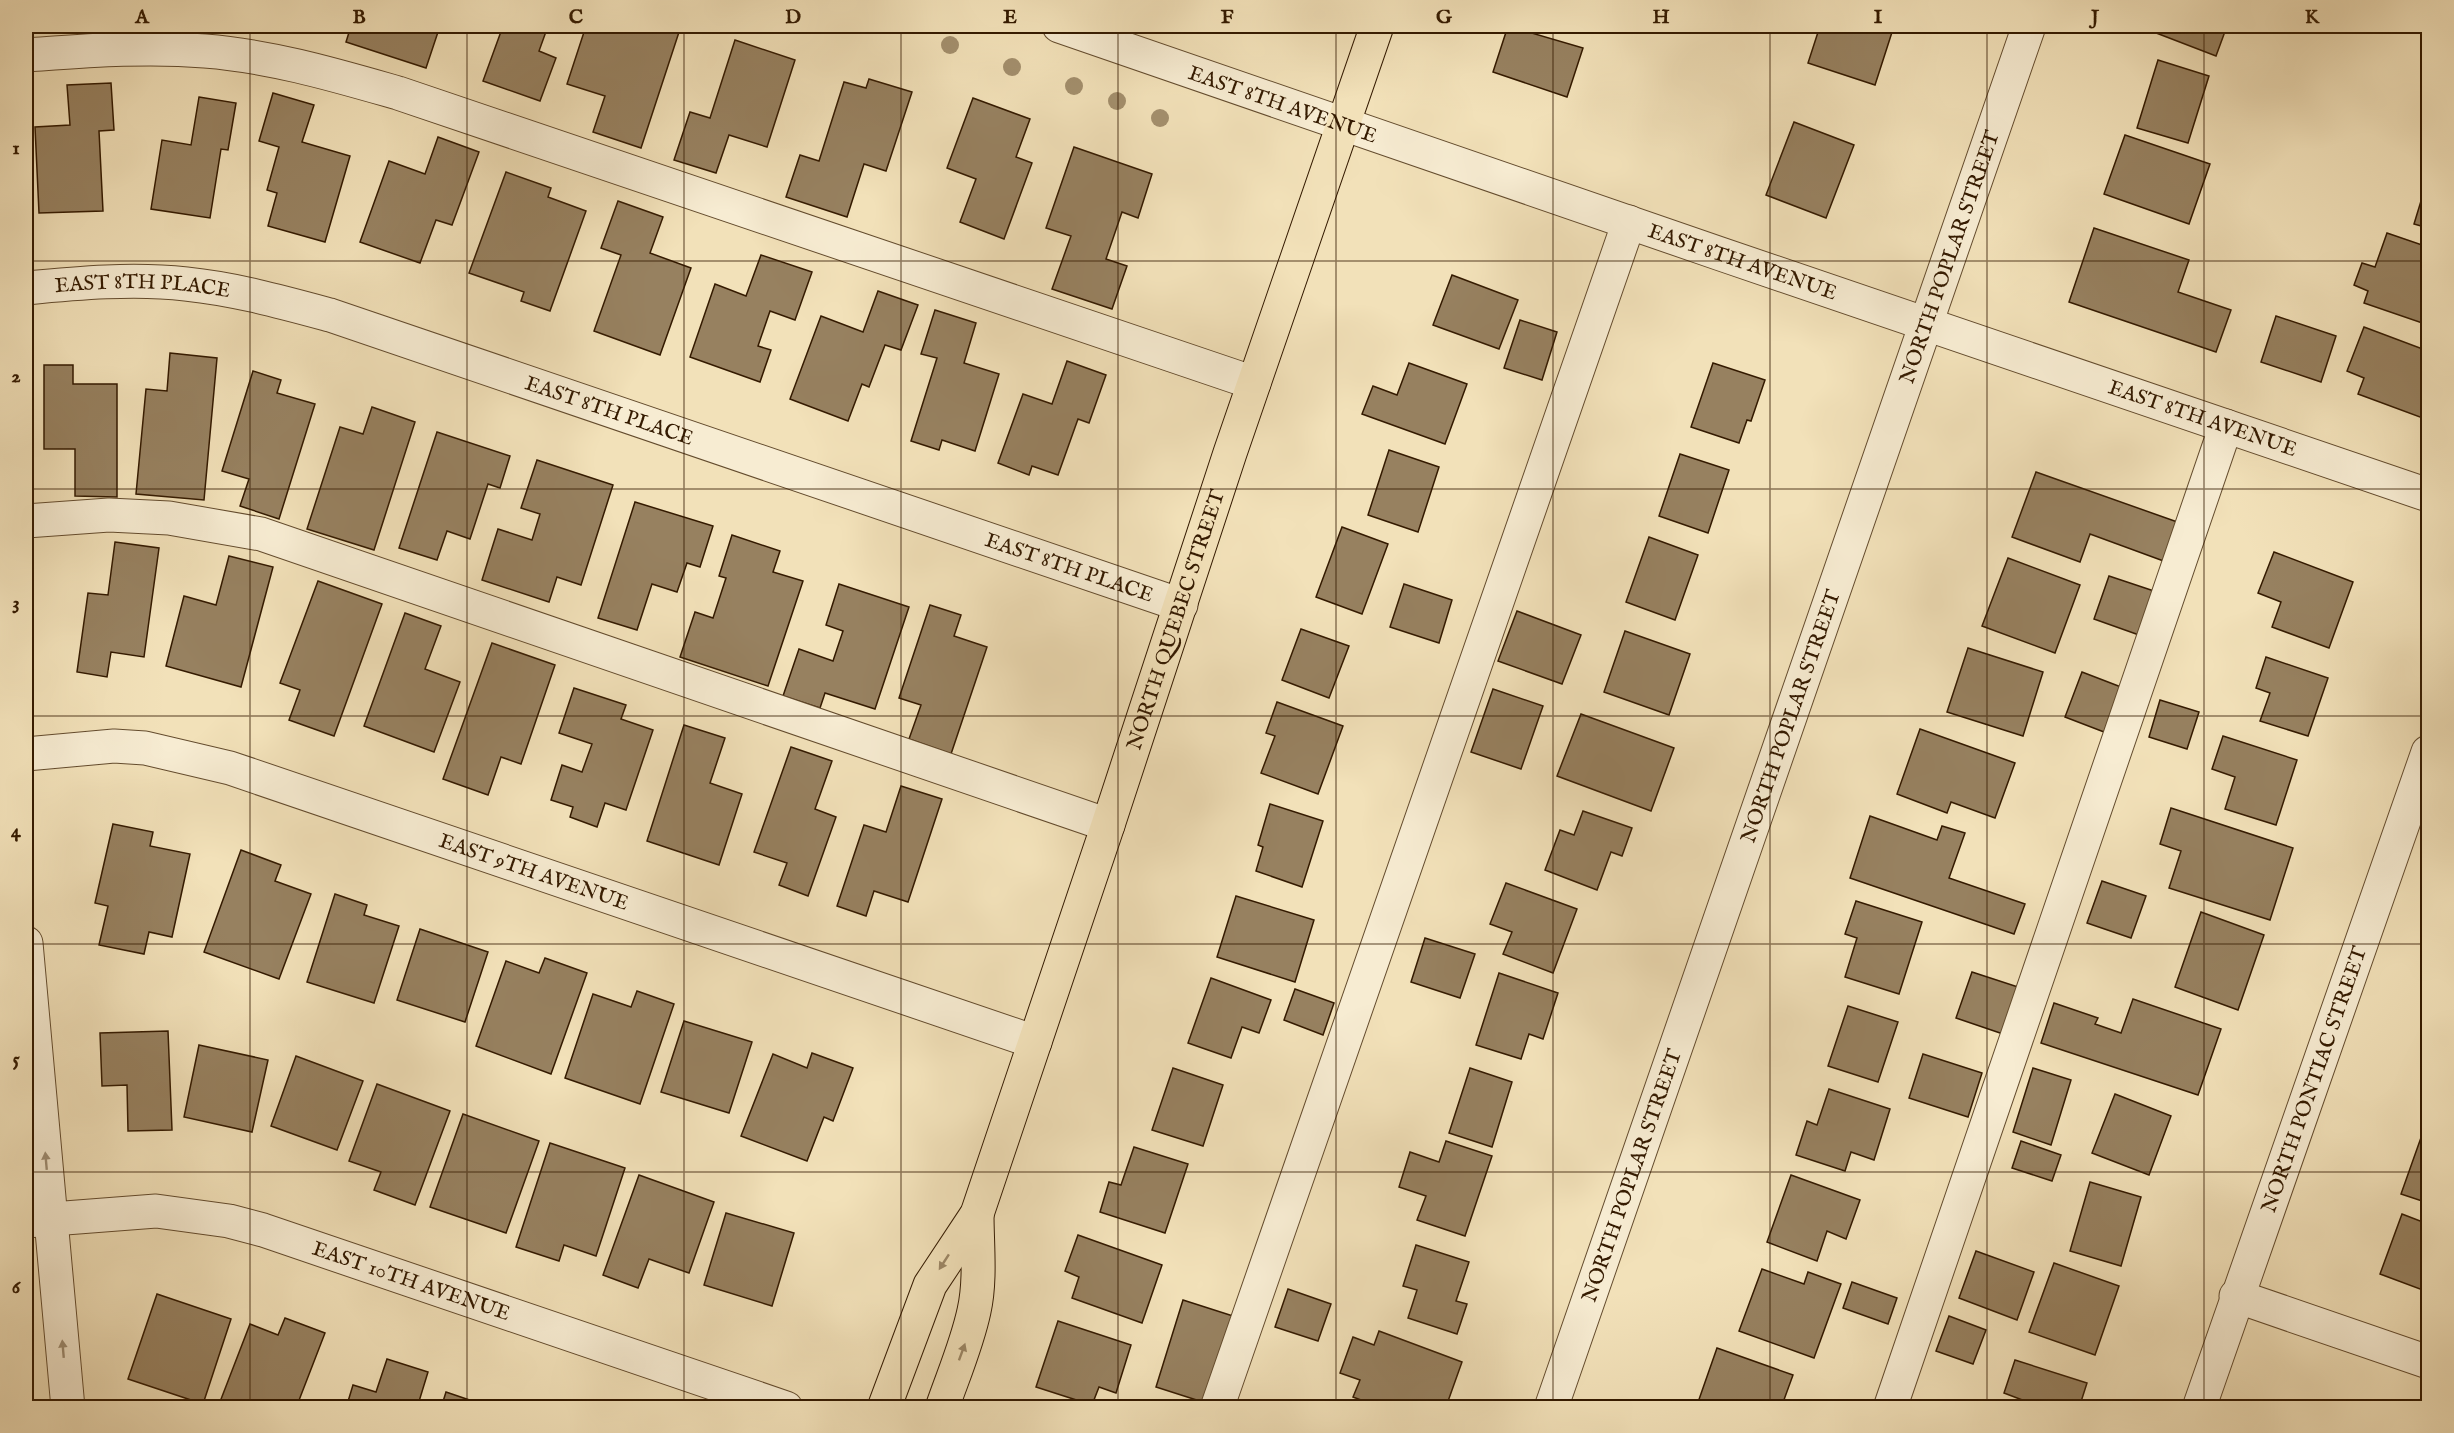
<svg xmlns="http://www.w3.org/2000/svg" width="2454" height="1433" font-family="'IM FELL English',serif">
<rect width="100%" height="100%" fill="#f2e1b9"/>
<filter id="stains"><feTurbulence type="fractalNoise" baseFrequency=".00333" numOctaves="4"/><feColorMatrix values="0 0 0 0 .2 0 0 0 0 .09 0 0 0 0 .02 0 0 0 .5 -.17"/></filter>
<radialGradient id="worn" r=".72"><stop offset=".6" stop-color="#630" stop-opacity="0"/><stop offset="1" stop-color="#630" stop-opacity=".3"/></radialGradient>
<g fill="#978160" stroke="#341a00" stroke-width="1.5">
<polygon points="351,26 440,26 426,68 346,42"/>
<polygon points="500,26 548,26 539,51 556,58 540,101 483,81 503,26"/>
<polygon points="586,26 681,26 641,148 593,132 605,96 567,84"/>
<polygon points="1508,26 1583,48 1567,97 1493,72"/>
<polygon points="1820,26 1894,26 1875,85 1808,63"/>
<polygon points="2138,26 2227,26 2216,56"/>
<polygon points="2401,26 2428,26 2428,36"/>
<polygon points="735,40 795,60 767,147 729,135 716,173 674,160 690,112 710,118"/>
<polygon points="2158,60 2209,76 2188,143 2137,128"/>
<polygon points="869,79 912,92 886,171 864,164 847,217 786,197 800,155 819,161 844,82 866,88"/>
<polygon points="111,83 114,130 99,131 103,211 39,213 35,127 70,125 67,85"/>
<polygon points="273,93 314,105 302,142 350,156 325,242 268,226 277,193 267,190 279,147 259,141"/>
<polygon points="199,97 236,103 228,150 221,149 210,218 151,209 162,140 191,145"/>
<polygon points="973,98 1030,119 1016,157 1032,163 1004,239 960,222 976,179 947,168"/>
<polygon points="1794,122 1854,145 1826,218 1766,195"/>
<polygon points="2125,135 2210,164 2189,224 2104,194"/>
<polygon points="438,137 479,152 452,225 436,220 420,263 360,242 389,161 425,174"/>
<polygon points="1074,147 1152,174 1138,218 1122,212 1106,259 1127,266 1112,309 1052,289 1071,236 1046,228"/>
<polygon points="506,172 551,188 548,197 586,211 550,311 521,301 524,292 469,273"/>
<polygon points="2428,178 2428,228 2414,224"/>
<polygon points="618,201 663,217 650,253 691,268 660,355 594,331 621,255 601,248"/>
<polygon points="2094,228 2189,260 2178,292 2231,310 2216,352 2069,302"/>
<polygon points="2387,233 2428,247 2428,325 2364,303 2368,291 2354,285 2362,263 2375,267"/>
<polygon points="761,255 812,272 795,320 770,311 758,346 771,350 760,382 690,357 715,284 746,296"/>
<polygon points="1452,275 1518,300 1499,349 1433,325"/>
<polygon points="878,291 918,305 901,350 885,345 869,387 862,384 848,421 790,399 821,316 863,332"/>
<polygon points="935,310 976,323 964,363 999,374 975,451 942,440 939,450 911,441 937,358 921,354"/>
<polygon points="2276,316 2336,336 2321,382 2261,362"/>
<polygon points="1520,320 1557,332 1542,380 1504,368"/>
<polygon points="2364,327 2428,351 2428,420 2358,394 2364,378 2347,371"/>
<polygon points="170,353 217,358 204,500 136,494 146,389 167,391"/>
<polygon points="1067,361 1106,375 1089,423 1078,419 1058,475 1032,466 1029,475 998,463 1023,394 1052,404"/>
<polygon points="1409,363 1467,384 1445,444 1362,414 1373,386 1397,395"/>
<polygon points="1713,363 1765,380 1751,421 1747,420 1739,443 1691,427"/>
<polygon points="44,365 73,365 73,384 117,384 117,497 75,496 75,449 44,449"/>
<polygon points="253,371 281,380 277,393 315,404 279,519 240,506 249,479 222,471"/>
<polygon points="372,407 415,422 374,550 307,529 340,427 363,434"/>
<polygon points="437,432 510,456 500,488 488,484 470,539 447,531 437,560 399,548"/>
<polygon points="1389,450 1439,467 1418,532 1368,515"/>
<polygon points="1680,454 1729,470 1708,533 1659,516"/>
<polygon points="537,460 613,485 581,585 557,577 549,602 482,580 498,529 532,540 540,514 521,508"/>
<polygon points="2036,472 2183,524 2169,563 2090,534 2080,562 2012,537"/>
<polygon points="635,502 713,526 700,567 687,563 677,592 652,584 637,630 598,618"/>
<polygon points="1342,527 1388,544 1362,614 1316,597"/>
<polygon points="732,535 780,551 773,572 803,581 768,686 680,657 695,612 713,618 726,578 719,576"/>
<polygon points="1649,537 1698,555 1675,620 1626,602"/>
<polygon points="115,542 159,548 144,657 111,652 107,677 77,672 88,593 108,595"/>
<polygon points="2274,552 2353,582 2329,648 2272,627 2281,602 2258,593"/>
<polygon points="229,556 273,567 241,687 166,666 184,596 216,605"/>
<polygon points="2008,558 2080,585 2055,653 1982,626"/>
<polygon points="2109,576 2154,591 2139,635 2094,619"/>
<polygon points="318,581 382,604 334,736 289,720 300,690 280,683"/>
<polygon points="839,584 909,607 875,709 825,693 820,708 783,696 799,649 833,661 843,631 826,625"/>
<polygon points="1404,584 1452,600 1439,643 1390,627"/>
<polygon points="930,605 961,615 954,636 987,647 951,754 909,739 921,705 899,698"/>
<polygon points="1517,611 1581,635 1562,684 1498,661"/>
<polygon points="405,613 441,626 425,669 460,682 434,752 364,726"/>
<polygon points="1301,629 1349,646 1329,698 1282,680"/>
<polygon points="1625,631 1690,654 1669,715 1604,692"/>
<polygon points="492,643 555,665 521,764 501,757 488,795 443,779"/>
<polygon points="1968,648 2043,672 2023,736 1947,712"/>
<polygon points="2266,657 2328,678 2308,736 2260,721 2270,693 2256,688"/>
<polygon points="2082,672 2121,687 2104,732 2065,717"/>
<polygon points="574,688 626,705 621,719 653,730 626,810 605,803 597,827 570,817 573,807 551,800 562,765 582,772 592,744 559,733"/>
<polygon points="1493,689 1543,706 1521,769 1471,752"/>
<polygon points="2160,700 2199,712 2187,749 2149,737"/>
<polygon points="1277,702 1343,726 1318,794 1261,773 1275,736 1266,733"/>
<polygon points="1581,714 1674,748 1651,811 1557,776"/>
<polygon points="684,725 725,738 710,783 742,794 719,865 647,841"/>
<polygon points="1920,729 2015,763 1995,818 1951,802 1947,813 1897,794"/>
<polygon points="2223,736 2297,760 2276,825 2225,809 2235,777 2212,769"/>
<polygon points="791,747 832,761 815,809 836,817 808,896 779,885 787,863 754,852"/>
<polygon points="901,786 942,799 908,902 874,891 866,916 837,906 864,825 886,832"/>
<polygon points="1270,804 1323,821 1302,887 1256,871 1263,847 1258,845"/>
<polygon points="2171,808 2293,848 2270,920 2169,888 2181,851 2160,844"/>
<polygon points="1583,811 1632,828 1622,856 1611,852 1597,890 1545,870 1560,830 1574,835"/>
<polygon points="1870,816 1937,840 1942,826 1965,833 1949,878 2025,904 2014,934 1850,878"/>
<polygon points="113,824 153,832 150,846 190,854 172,937 149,932 144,954 99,945 108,906 95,903"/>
<polygon points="241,850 281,865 275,881 311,894 279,979 204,952"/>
<polygon points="2102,881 2146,896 2131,938 2087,923"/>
<polygon points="1506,883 1577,909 1553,973 1503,954 1512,932 1490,924"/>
<polygon points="335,894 367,905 364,915 399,926 374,1003 307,982"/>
<polygon points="1236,896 1314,920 1295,982 1217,957"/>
<polygon points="1856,901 1922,922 1899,994 1845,977 1857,938 1845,934"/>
<polygon points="2201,912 2264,935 2238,1010 2175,987"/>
<polygon points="420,929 488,952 465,1022 397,1000"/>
<polygon points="1425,938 1475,954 1460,998 1411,982"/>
<polygon points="545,958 587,973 551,1074 476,1046 506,961 539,973"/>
<polygon points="1972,972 2021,988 2006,1035 1956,1018"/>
<polygon points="1499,973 1558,993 1543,1039 1529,1034 1521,1059 1476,1045"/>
<polygon points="1211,978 1271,1000 1259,1033 1242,1027 1231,1058 1188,1043"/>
<polygon points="1295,989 1334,1003 1323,1035 1284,1020"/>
<polygon points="637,991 674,1004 640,1104 565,1078 593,994 631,1007"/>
<polygon points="2133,999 2221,1029 2198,1095 2041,1043 2054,1003 2098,1018 2095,1024 2121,1033"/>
<polygon points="1848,1006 1898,1022 1878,1082 1828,1066"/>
<polygon points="684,1021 752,1042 729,1113 661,1092"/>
<polygon points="168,1031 172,1130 128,1131 127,1085 102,1086 100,1033"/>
<polygon points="199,1045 268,1060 252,1132 184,1117"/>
<polygon points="812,1053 853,1068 833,1121 824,1117 807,1161 741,1136 773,1054 807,1068"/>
<polygon points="1923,1054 1982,1073 1968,1117 1909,1098"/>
<polygon points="296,1056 363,1081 337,1150 271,1126"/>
<polygon points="1173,1068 1223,1085 1203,1146 1152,1130"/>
<polygon points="1470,1068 1512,1082 1492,1147 1449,1133"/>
<polygon points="2033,1068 2071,1080 2051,1145 2013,1132"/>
<polygon points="377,1084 450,1111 415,1205 374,1190 381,1172 349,1161"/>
<polygon points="1829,1089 1890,1109 1874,1160 1851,1152 1845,1171 1796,1155 1807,1121 1817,1125"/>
<polygon points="2115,1094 2171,1116 2149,1175 2092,1153"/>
<polygon points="463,1114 539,1141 506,1233 430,1207"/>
<polygon points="2423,1132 2428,1134 2428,1203 2401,1194"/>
<polygon points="1446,1141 1492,1156 1465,1236 1417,1220 1426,1196 1399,1187 1410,1152 1439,1162"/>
<polygon points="2021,1141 2061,1155 2052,1181 2012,1168"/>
<polygon points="550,1143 625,1168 596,1256 564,1245 559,1261 516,1247"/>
<polygon points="1134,1147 1188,1164 1165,1233 1100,1212 1109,1182 1121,1185"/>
<polygon points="639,1175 714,1202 689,1273 649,1259 638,1288 603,1275"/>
<polygon points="1791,1175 1860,1200 1846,1239 1827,1231 1817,1261 1767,1242"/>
<polygon points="2090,1182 2141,1197 2121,1266 2070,1251"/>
<polygon points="726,1213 794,1233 772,1306 704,1285"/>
<polygon points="2402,1214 2428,1224 2428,1292 2380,1274"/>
<polygon points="1078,1235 1162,1265 1142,1323 1072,1298 1079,1277 1065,1271"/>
<polygon points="1416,1245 1469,1262 1456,1301 1467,1304 1457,1334 1408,1318 1417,1290 1403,1286"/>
<polygon points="1976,1251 2034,1272 2017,1320 1959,1298"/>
<polygon points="2054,1263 2119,1286 2095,1355 2029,1332"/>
<polygon points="1762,1269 1804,1284 1808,1272 1841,1284 1814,1358 1739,1331"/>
<polygon points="1852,1282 1897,1298 1888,1324 1843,1308"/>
<polygon points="1288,1289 1331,1304 1318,1341 1275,1327"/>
<polygon points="157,1294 231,1319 203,1404 128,1379"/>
<polygon points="1183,1300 1233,1316 1206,1403 1156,1387"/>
<polygon points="1949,1316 1986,1330 1973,1364 1936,1351"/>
<polygon points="285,1318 325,1333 296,1408 218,1407 250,1324 278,1335"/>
<polygon points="1058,1321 1131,1345 1116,1393 1099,1387 1092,1405 1036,1387"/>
<polygon points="1379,1331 1462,1362 1447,1404 1435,1400 1432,1408 1382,1408 1353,1397 1360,1380 1340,1373 1353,1337 1374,1345"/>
<polygon points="1717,1348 1793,1375 1781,1408 1696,1408"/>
<polygon points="387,1359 428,1372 417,1408 346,1408 353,1385 376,1392"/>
<polygon points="2015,1360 2087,1383 2079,1408 2023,1408 2025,1401 2004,1393"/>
<polygon points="446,1392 493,1408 441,1408"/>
</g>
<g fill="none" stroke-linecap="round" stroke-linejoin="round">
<defs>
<g id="minor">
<path id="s1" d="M1059 26C1514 186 1972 338 2428 495"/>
<path d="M26 55C85 51 145 46 205 51 271 56 335 75 398 93L1254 383"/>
<path id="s2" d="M26 288C78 283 134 278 186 284 235 289 282 302 330 315L1181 605"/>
<polyline points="26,521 109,515 169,518 261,534 1108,825"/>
<path id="s3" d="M26 754 114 746 145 748 230 768 1035 1042"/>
<polyline points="26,943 68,1408"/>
<path id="s4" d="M26 1221 156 1211 229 1221 263 1230 786 1408"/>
<polyline points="2236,1296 2428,1362"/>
<polyline points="1217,1408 1629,222"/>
<path id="s5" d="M1551 1408 2029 26"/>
<polyline points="1890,1408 2226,426"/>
<path id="s6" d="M2199 1408 2428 752"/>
</g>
<g id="major">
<path id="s7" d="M884 1408 930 1285 977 1214 1108 825 1230 453 1377 26"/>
<path d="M942 1408C953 1376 967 1344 974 1311 981 1280 977 1245 977 1214"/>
</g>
</defs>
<use href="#minor" stroke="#644c2e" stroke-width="35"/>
<use href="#major" stroke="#341a00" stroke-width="35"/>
<use href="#minor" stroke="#f7ecd2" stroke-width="33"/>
<use href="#major" stroke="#f2e1b9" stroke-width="33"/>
</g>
<g fill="#a38f6d">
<circle cx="950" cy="45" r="9"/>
<circle cx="1012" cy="67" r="9"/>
<circle cx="1074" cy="86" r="9"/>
<circle cx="1117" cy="101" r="9"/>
<circle cx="1160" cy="118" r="9"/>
</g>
<defs><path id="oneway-solid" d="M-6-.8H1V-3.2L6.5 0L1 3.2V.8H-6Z" transform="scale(1.5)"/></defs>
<g fill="#9f8e74">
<use href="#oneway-solid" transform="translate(46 1161) rotate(-95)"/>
<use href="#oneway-solid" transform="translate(63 1349) rotate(-95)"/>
</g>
<g fill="#9c8766">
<use href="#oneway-solid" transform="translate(944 1262) rotate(123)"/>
<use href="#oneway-solid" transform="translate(962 1352) rotate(-70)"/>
</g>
<path fill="none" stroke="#341a00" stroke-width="1.5" stroke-opacity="0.55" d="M250 26V1408M467 26V1408M684 26V1408M901 26V1408M1118 26V1408M1336 26V1408M1553 26V1408M1770 26V1408M1987 26V1408M2204 26V1408M26 261H2428M26 489H2428M26 716H2428M26 944H2428M26 1172H2428"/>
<g text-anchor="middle" stroke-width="5" stroke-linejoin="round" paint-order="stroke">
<g font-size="21" fill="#341a00" stroke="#f7ecd2">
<text dy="7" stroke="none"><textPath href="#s1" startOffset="237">EAST 8TH AVENUE</textPath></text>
<text dy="7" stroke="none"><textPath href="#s5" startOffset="1218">NORTH POPLAR STREET</textPath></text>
<text dy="7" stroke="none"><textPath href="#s1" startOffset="723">EAST 8TH AVENUE</textPath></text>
<text dy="7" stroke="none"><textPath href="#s2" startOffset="117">EAST 8TH PLACE</textPath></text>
<text dy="7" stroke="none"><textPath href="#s2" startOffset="603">EAST 8TH PLACE</textPath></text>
<text dy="7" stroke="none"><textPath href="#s1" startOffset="1209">EAST 8TH AVENUE</textPath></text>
<text dy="7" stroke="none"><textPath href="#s2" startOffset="1089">EAST 8TH PLACE</textPath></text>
<text dy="7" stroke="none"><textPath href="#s7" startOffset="843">NORTH QUEBEC STREET</textPath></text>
<text dy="7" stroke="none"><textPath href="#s5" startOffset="732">NORTH POPLAR STREET</textPath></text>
<text dy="7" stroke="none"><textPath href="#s3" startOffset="528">EAST 9TH AVENUE</textPath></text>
<text dy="7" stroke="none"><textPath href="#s6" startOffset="348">NORTH PONTIAC STREET</textPath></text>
<text dy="7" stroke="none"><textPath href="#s5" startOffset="246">NORTH POPLAR STREET</textPath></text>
<text dy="7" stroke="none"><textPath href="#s4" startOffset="396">EAST 10TH AVENUE</textPath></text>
</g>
</g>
<rect width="2454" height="1433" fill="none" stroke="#f2e1b9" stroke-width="66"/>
<rect x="33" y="33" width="2388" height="1367" fill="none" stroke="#341a00" stroke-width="2"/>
<g font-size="20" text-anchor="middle" font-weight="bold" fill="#341a00">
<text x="142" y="23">A</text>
<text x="359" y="23">B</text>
<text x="576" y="23">C</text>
<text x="793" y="23">D</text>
<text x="1010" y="23">E</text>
<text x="1227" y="23">F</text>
<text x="1444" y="23">G</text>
<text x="1661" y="23">H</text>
<text x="1878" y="23">I</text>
<text x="2095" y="23">J</text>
<text x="2312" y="23">K</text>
<text x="16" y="154">1</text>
<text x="16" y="382">2</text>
<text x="16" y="609">3</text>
<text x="16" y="837">4</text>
<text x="16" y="1065">5</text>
<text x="16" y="1293">6</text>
</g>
<rect width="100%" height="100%" filter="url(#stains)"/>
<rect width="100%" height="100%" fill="url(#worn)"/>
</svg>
